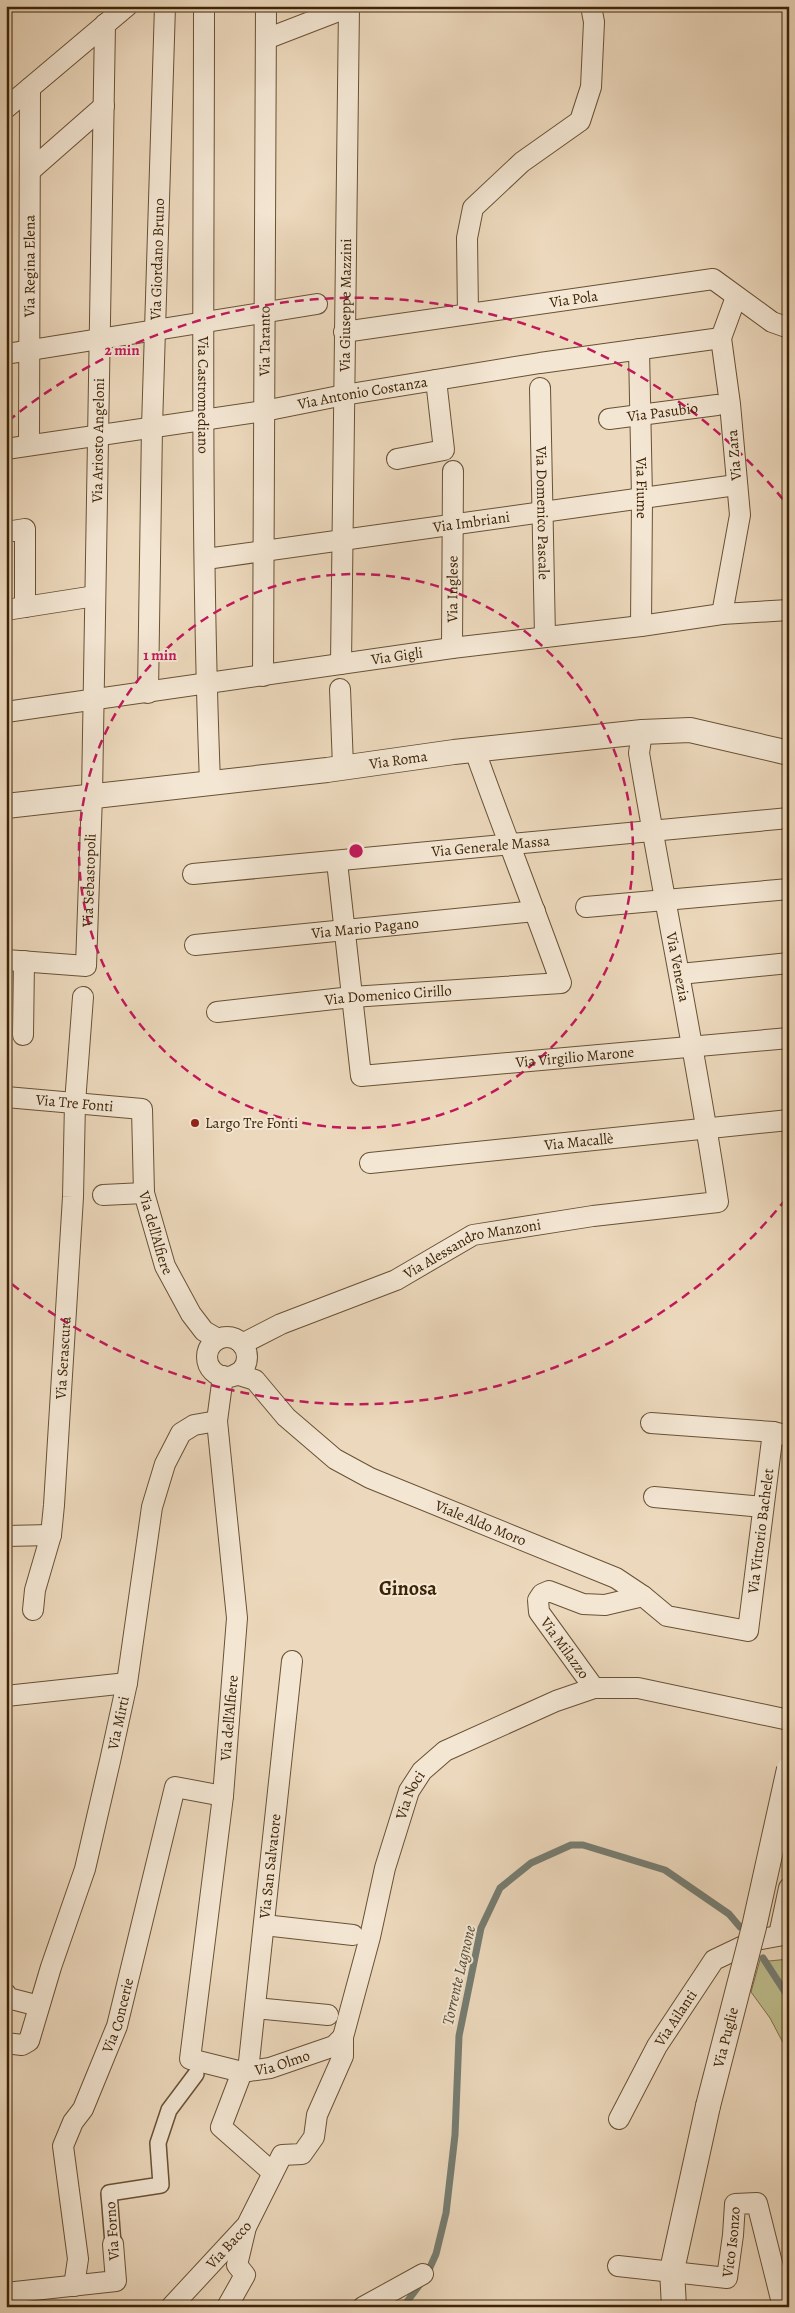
<svg xmlns="http://www.w3.org/2000/svg" width="795" height="2313" font-family="Alegreya,serif">
<rect width="100%" height="100%" fill="#ecd8bc"/>
<filter id="stains"><feTurbulence type="fractalNoise" baseFrequency=".004" numOctaves="4"/><feColorMatrix values="0 0 0 0 .2 0 0 0 0 .09 0 0 0 0 .02 0 0 0 .5 -.17"/></filter>
<radialGradient id="worn" r=".72"><stop offset=".6" stop-color="#630" stop-opacity="0"/><stop offset="1" stop-color="#630" stop-opacity=".3"/></radialGradient>
<polygon fill="#bebd8c" stroke="#7e704a" points="761,1956 769,1961 789,1959 789,2054 770,2018 751,1992"/>
<g fill="none" stroke-linecap="round" stroke-linejoin="round">
<g stroke="#767d72" stroke-width="7">
<polyline points="763,1958 789,1998"/>
<polyline points="427,2274 436,2254 446,2213 455,2135 459,2036 481,1928 500,1888 531,1863 571,1845 583,1845 665,1870 729,1914 740,1927"/>
<polyline points="403,2307 421,2283"/>
</g>
<defs>
<polyline id="pedestrian" points="113,2244 109,2193 161,2185 158,2143 169,2110 196,2074"/>
<g id="minor">
<path id="s1" d="M204 6C204 265 200 524 210 782"/>
<polyline points="266,39 349,7"/>
<polyline points="6,108 127,6"/>
<polyline points="30,171 104,106"/>
<polyline points="468,314 467,238 473,208 522,162 580,121 591,87 594,22 591,6"/>
<path id="s2" d="M344 332 713 279 772 322 789 328"/>
<path id="s3" d="M639 349 642 498 641 626"/>
<polyline points="6,354 317,304"/>
<path id="s4" d="M540 388 545 637"/>
<path id="s5" d="M609 419 717 405"/>
<path id="s6" d="M29 445 30 88"/>
<path id="s7" d="M6 449 264 411 344 395 540 363 721 338"/>
<polyline points="397,459 444,450 436,380"/>
<polyline points="6,532 25,529 25,607"/>
<path id="s8" d="M206 559 736 485"/>
<polyline points="6,610 95,596"/>
<polyline points="722,614 740,515 730,404 721,338 736,297"/>
<path id="s9" d="M452 648 453 471"/>
<path id="s10" d="M341 664 349 6"/>
<path id="s11" d="M263 676 266 6"/>
<polyline points="340,689 343,766"/>
<path id="s12" d="M148 693 152 427 165 6"/>
<path id="s13" d="M6 712 452 648 641 626 722 614 789 610"/>
<path id="s14" d="M337 862 361 1076 789 1038"/>
<path id="s15" d="M193 874 789 818"/>
<polyline points="586,907 789,889"/>
<path id="s16" d="M195 945 535 911"/>
<path id="s17" d="M6 960 86 966 92 795 105 24"/>
<polyline points="680,974 789,963"/>
<path id="s18" d="M217 1012 352 997 561 983C533 905 503 829 475 751"/>
<polyline points="23,1035 24,961"/>
<path id="s19" d="M6 1097 142 1109 144 1193 165 1266 191 1314 204 1331 218 1339"/>
<path id="s20" d="M370 1163 789 1120"/>
<polyline points="103,1195 144,1193"/>
<circle cx="227" cy="1357" r="20"/>
<path id="s21" d="M242 1344 281 1324 396 1280 473 1235 593 1216 718 1202C696 1052 664 903 639 753L642 732"/>
<path id="s22" d="M236 1374 255 1380 286 1417 335 1459 370 1478 616 1578 643 1596 667 1616 748 1631 773 1432"/>
<path id="s23" d="M223 1376 217 1421 237 1618 223 1796 190 2059 242 2072 270 2068 334 2046 343 2037"/>
<polyline points="651,1423 773,1432 789,1436"/>
<polyline points="654,1497 763,1507"/>
<polyline points="6,1536 51,1535"/>
<path id="s24" d="M33 1610 35 1590 51 1535 54 1505 73 1197 75 1103 83 997"/>
<polyline points="594,1688 539,1612 538,1600 542,1594 549,1591 583,1604 605,1605 643,1596"/>
<polyline points="6,1696 127,1683"/>
<polyline points="264,1925 353,1935"/>
<polyline points="779,1935 789,1888"/>
<polyline points="6,1994 8,1998 39,2006"/>
<polyline points="255,2008 328,2015"/>
<path id="s25" d="M6 2043 22 2045 29 2041 51 1967 85 1869 110 1761 127 1683 152 1507 165 1464 181 1433 194 1425 217 1421"/>
<path id="s26" d="M248 2071 292 1661"/>
<polyline points="242,2072 221,2127 272,2172"/>
<path id="s27" d="M619 2119 657 2046 714 1960 756 1940 789 1934"/>
<path id="s28" d="M618 2266 727 2278 733 2235 735 2204 757 2203 783 2307"/>
<path id="s29" d="M74 2286 78 2259 63 2146 73 2122 83 2109 117 2026 175 1787 223 1796"/>
<polyline points="6,2293 116,2281 113,2244"/>
<path id="s30" d="M171 2307 247 2225 282 2155 302 2154 314 2137 317 2115 343 2056V2037L370 1937 385 1868 409 1791 422 1771 445 1751 556 1701 594 1688H638L789 1720"/>
<polyline points="227,2307 245,2275 237,2265 246,2227"/>
<polyline points="363,2307 423,2274"/>
</g>
<g id="tertiary">
<path id="s31" d="M6 806 327 770 454 752 642 732 690 730 789 753"/>
<polyline points="674,2307 672,2270 708,2106"/>
</g>
</defs>
<use href="#pedestrian" stroke="#695134" stroke-width="18"/>
<use href="#minor" stroke="#695134" stroke-width="22"/>
<use href="#tertiary" stroke="#695134" stroke-width="26"/>
<use href="#pedestrian" stroke="#f3e6d3" stroke-width="15"/>
<use href="#minor" stroke="#f3e6d3" stroke-width="20"/>
<use href="#tertiary" stroke="#f3e6d3" stroke-width="24"/>
<defs>
<g id="tertiary-bridge">
<path id="s32" d="M708 2106 754 1927 789 1769"/>
</g>
</defs>
<use href="#tertiary-bridge" stroke="#695134" stroke-width="26" stroke-linecap="butt"/>
<use href="#tertiary-bridge" stroke="#f3e6d3" stroke-width="24"/>
</g>
<g fill="none" stroke="#c2185b" stroke-width="2.5" stroke-dasharray="9 6">
<circle cx="356" cy="851" r="277"/>
<path d="M786 1199A553 553 0 0 1 8 1281M8 421A553 553 0 0 1 786 503"/>
</g>
<circle fill="#8f2418" stroke="#f3e6d3" stroke-width="2" cx="195" cy="1123" r="5"/>
<g text-anchor="middle" stroke-width="4" stroke-linejoin="round" paint-order="stroke">
<g font-size="15" fill="#3d2407" stroke="#f3e6d3">
<text dy="5" stroke="none"><textPath href="#s12" startOffset="434">Via Giordano Bruno</textPath></text>
<text dy="5" stroke="none"><textPath href="#s6" startOffset="179">Via Regina Elena</textPath></text>
<text dy="5" stroke="none"><textPath href="#s2" startOffset="232">Via Pola</textPath></text>
<text dy="5" stroke="none"><textPath href="#s10" startOffset="359">Via Giuseppe Mazzini</textPath></text>
<text dy="5" stroke="none"><textPath href="#s11" startOffset="335">Via Taranto</textPath></text>
<text dy="5" stroke="none"><textPath href="#s7" startOffset="361">Via Antonio Costanza</textPath></text>
<text dy="5" stroke="none"><textPath href="#s1" startOffset="389">Via Castromediano</textPath></text>
<text dy="5" stroke="none"><textPath href="#s5" startOffset="54">Via Pasubio</textPath></text>
<text dy="5" stroke="none"><textPath href="#s17" startOffset="606">Via Ariosto Angeloni</textPath></text>
<text transform="translate(734 455) rotate(-95)" y="5">Via Zara</text>
<text dy="5" stroke="none"><textPath href="#s3" startOffset="139">Via Fiume</textPath></text>
<text dy="5" stroke="none"><textPath href="#s4" startOffset="125">Via Domenico Pascale</textPath></text>
<text dy="5" stroke="none"><textPath href="#s8" startOffset="268">Via Imbriani</textPath></text>
<text dy="5" stroke="none"><textPath href="#s9" startOffset="59">Via Inglese</textPath></text>
<text dy="5" stroke="none"><textPath href="#s13" startOffset="395">Via Gigli</textPath></text>
<text dy="5" stroke="none"><textPath href="#s31" startOffset="395">Via Roma</textPath></text>
<text dy="5" stroke="none"><textPath href="#s15" startOffset="299">Via Generale Massa</textPath></text>
<text dy="5" stroke="none"><textPath href="#s17" startOffset="166">Via Sebastopoli</textPath></text>
<text dy="5" stroke="none"><textPath href="#s16" startOffset="171">Via Mario Pagano</textPath></text>
<text transform="translate(678 967) rotate(79)" y="5">Via Venezia</text>
<text dy="5" stroke="none"><textPath href="#s18" startOffset="172">Via Domenico Cirillo</textPath></text>
<text dy="5" stroke="none"><textPath href="#s14" startOffset="430">Via Virgilio Marone</textPath></text>
<text dy="5" stroke="none"><textPath href="#s19" startOffset="69">Via Tre Fonti</textPath></text>
<text dy="5" stroke="none"><textPath href="#s20" startOffset="210">Via Macallè</textPath></text>
<text dy="5" stroke="none"><textPath href="#s19" startOffset="262">Via dell'Alfiere</textPath></text>
<text dy="5" stroke="none"><textPath href="#s21" startOffset="251">Via Alessandro Manzoni</textPath></text>
<text dy="5" stroke="none"><textPath href="#s24" startOffset="255">Via Serascura</textPath></text>
<text dy="5" stroke="none"><textPath href="#s22" startOffset="292">Viale Aldo Moro</textPath></text>
<text dy="5" stroke="none"><textPath href="#s22" startOffset="685">Via Vittorio Bachelet</textPath></text>
<text transform="translate(565 1648) rotate(54)" y="5">Via Milazzo</text>
<text transform="translate(229 1718) rotate(-85)" y="5">Via dell'Alfiere</text>
<text dy="5" stroke="none"><textPath href="#s25" startOffset="355">Via Mirti</textPath></text>
<text dy="5" stroke="none"><textPath href="#s30" startOffset="588">Via Noci</textPath></text>
<text dy="5" stroke="none"><textPath href="#s26" startOffset="206">Via San Salvatore</textPath></text>
<text dy="5" stroke="none"><textPath href="#s29" startOffset="284">Via Concerie</textPath></text>
<text dy="5" stroke="none"><textPath href="#s27" startOffset="116">Via Ailanti</textPath></text>
<text dy="5" stroke="none"><textPath href="#s32" startOffset="71">Via Puglie</textPath></text>
<text dy="5" stroke="none"><textPath href="#s23" startOffset="782">Via Olmo</textPath></text>
<text transform="translate(112 2231) rotate(-94)" y="5">Via Forno</text>
<text dy="5" stroke="none"><textPath href="#s28" startOffset="146">Vico Isonzo</textPath></text>
<text dy="5" stroke="none"><textPath href="#s30" startOffset="85">Via Bacco</textPath></text>
</g>
<g font-size="15" fill="#3d2407" stroke="#f3e6d3" text-anchor="start">
<text x="205" y="1128">Largo Tre Fonti</text>
</g>
<g font-size="16" font-style="italic" fill="#554934" stroke="#f3e6d3">
<text transform="translate(458 1975) rotate(-77)" y="6">Torrente Lagnone</text>
</g>
<g font-size="20" font-weight="bold" fill="#3d2407" stroke="#f3e6d3">
<text x="408" y="1595">Ginosa</text>
</g>
</g>
<circle cx="356" cy="851" r="8" fill="#c2185b" stroke="#f3e6d3" stroke-width="2.5"/>
<g font-size="15" text-anchor="middle" font-weight="bold" fill="#c2185b" stroke="#f3e6d3" stroke-width="4" stroke-linejoin="round" paint-order="stroke">
<text x="122" y="355">2 min</text>
<text x="160" y="660">1 min</text>
</g>
<rect width="795" height="2313" fill="none" stroke="#ecd8bc" stroke-width="25"/>
<rect x="8" y="8" width="780" height="2298" fill="none" stroke="#3d2407" stroke-width="2.5"/>
<rect x="12" y="12" width="770" height="2288" fill="none" stroke="#3d2407"/>
<rect width="100%" height="100%" filter="url(#stains)"/>
<rect width="100%" height="100%" fill="url(#worn)"/>
</svg>
